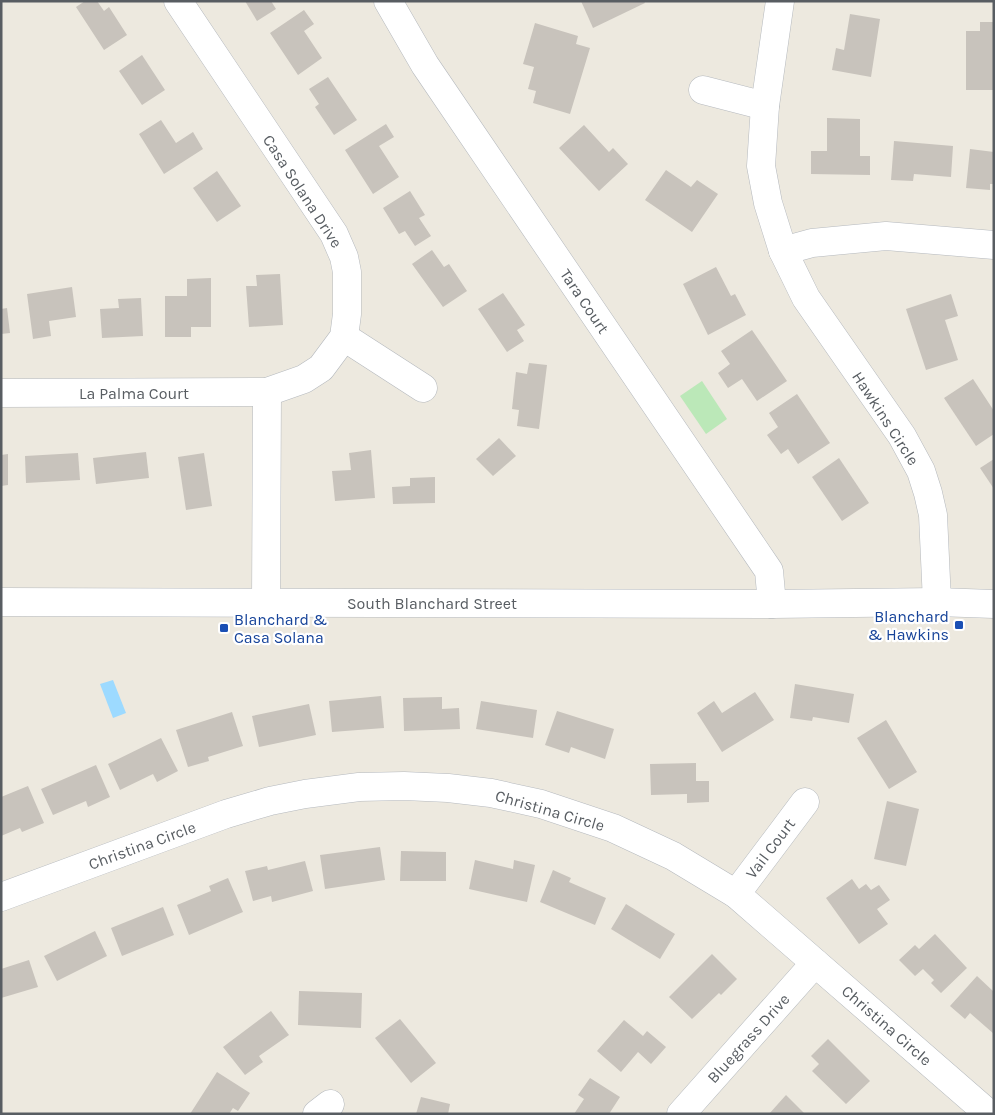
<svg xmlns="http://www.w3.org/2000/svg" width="995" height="1115" font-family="Karla,sans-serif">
<rect width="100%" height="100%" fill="#ede9df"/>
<polygon fill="#bbe8b8" points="702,381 727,419 706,434 680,396"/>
<polygon fill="#9ddaff" points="113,680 126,713 113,718 100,684"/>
<g fill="#c8c3bc">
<polygon points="85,1 97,1 104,11 109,7 127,35 104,50 76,7"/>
<polygon points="245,1 271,1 276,9 257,21"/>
<polygon points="581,1 644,1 645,3 593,28"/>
<polygon points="304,10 314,24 304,31 322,58 298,75 270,33"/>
<polygon points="850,14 880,19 871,77 832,70 836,48 844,50"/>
<polygon points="980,22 994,22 994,90 966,90 966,31 980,31"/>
<polygon points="535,23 578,36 576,44 590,48 570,114 533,103 536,91 528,89 534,67 523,64"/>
<polygon points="142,55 165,90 142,105 119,71"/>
<polygon points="328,77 357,120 334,135 315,107 319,104 309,89"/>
<polygon points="827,118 860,119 860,156 870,156 870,175 811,174 811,151 827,151"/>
<polygon points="161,120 176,143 193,132 203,149 164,174 139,134"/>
<polygon points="386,124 394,137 379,146 399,177 373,194 345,150"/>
<polygon points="584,125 609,152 613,148 628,164 599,191 559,148"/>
<polygon points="894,141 953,146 951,177 914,174 913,181 891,180"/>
<polygon points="970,149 994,152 994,184 990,184 990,190 966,188"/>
<polygon points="666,170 691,187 697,180 718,194 692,232 645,200"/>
<polygon points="217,171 241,206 217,222 193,188"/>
<polygon points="410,191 425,215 419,218 431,236 415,246 405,231 399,234 383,208"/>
<polygon points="432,250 444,267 449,264 467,291 443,307 412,264"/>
<polygon points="716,267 731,296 735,294 746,315 708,335 683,284"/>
<polygon points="280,274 283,325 249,327 246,286 257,286 256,275"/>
<polygon points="211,278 211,327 191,327 191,337 165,337 165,296 187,296 187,279"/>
<polygon points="72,287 76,317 49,321 51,336 33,339 27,294"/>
<polygon points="503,293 525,325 517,330 524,341 507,352 478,309"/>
<polygon points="951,294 958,316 945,320 958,360 926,370 906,309"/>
<polygon points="141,298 143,336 102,338 100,309 119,308 118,299"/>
<polygon points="7,308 10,333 1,334 1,309"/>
<polygon points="752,330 787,381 757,401 742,379 728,388 718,373 730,364 721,351"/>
<polygon points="529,363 547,365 539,429 517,426 519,410 512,409 516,372 527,374"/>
<polygon points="973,379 994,411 994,434 976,446 944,398"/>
<polygon points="797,394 830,443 798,464 788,449 781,454 767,435 778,427 769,413"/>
<polygon points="499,438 516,456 493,476 476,459"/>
<polygon points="371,450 375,498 335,501 332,471 351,470 349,453"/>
<polygon points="146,452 149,478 96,484 93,458"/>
<polygon points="78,453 80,480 26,483 25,456"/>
<polygon points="204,453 212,506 186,510 178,457"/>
<polygon points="8,454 8,485 1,486 1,455"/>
<polygon points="839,458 869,503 842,521 812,477"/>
<polygon points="994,459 994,489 980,468"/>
<polygon points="435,477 435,503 393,504 392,487 410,486 410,478"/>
<polygon points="795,684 854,694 849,723 813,717 812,721 790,718"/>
<polygon points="755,692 774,720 722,752 697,713 714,701 722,713"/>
<polygon points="381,696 384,728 332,732 329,701"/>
<polygon points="442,697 442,709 459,708 460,729 404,731 403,698"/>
<polygon points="481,701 537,710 533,738 476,729"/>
<polygon points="309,704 316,735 259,747 252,716"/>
<polygon points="557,711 614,729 605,759 571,747 569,753 545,745"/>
<polygon points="232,712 243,746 208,757 209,761 188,767 176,730"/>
<polygon points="886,720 917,772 889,789 857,738"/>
<polygon points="161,738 178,771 157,782 153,774 120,790 108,764"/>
<polygon points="696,763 696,781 709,781 709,802 687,803 687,794 651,795 650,764"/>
<polygon points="96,765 110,797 88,807 86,801 53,815 41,789"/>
<polygon points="28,786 44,823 22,832 20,828 1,836 1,797"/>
<polygon points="887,801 919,809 906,866 874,859"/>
<polygon points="380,847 385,880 325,889 320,855"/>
<polygon points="401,851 446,852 446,881 400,881"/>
<polygon points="475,860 513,869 514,860 535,865 527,902 469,889"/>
<polygon points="305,861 313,891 272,902 271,896 253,901 245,871 267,866 268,870"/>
<polygon points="553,870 571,878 569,882 606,898 595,925 540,902"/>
<polygon points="228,878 243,912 189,935 177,905 211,891 209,886"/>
<polygon points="852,879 859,889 866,884 871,890 879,885 890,900 877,909 888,924 859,944 826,898"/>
<polygon points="626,904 675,934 660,959 611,929"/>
<polygon points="163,907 174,935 122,956 111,928"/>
<polygon points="95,931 107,956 57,981 44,956"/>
<polygon points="935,934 967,968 941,993 931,983 934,980 923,969 915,976 899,960 915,945 919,949"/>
<polygon points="712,954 737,979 721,995 719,993 692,1019 669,997"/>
<polygon points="29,960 38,987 1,998 1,969"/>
<polygon points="977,976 994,992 994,1034 970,1013 965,1019 950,1006"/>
<polygon points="299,991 362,993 361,1028 298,1025"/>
<polygon points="271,1011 289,1035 259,1056 263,1062 245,1075 223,1047"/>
<polygon points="400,1019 436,1063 411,1083 375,1038"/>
<polygon points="624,1020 643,1036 647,1031 666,1047 651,1064 638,1052 621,1072 597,1051"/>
<polygon points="828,1039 870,1081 846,1104 812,1071 819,1064 811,1056"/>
<polygon points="217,1072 250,1093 238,1111 233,1108 229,1114 190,1114"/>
<polygon points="590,1078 620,1097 609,1114 574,1114 584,1099 578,1095"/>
<polygon points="786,1095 805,1114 769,1114"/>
<polygon points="421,1097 450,1104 448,1114 416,1114"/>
</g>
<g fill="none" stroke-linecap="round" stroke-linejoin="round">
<defs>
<g id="minor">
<polyline points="388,1 425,65 769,571 772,604"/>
<polyline points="780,1 765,106 761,166 768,203 783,251 806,298 902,436 921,471 928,493 933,515 937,602"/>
<polyline points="703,90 765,106"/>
<polyline points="783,251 812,243 886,236 994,245"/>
<polyline points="344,337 423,388"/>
<polyline points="1,393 267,392 304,379 321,368 344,337 347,314 347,272 344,257 334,234 178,1"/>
<polyline points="1,602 772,604 937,602 994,604"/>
<polyline points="266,603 267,392"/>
<polyline points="736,894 805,802"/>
<polyline points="1,897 226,814 270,801 305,794 359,787 404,786 448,788 491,793 541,804 613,828 673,856 736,894 989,1114"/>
<polyline points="317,1114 330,1104"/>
<polyline points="681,1114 815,963"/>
</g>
</defs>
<use href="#minor" stroke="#b5b9be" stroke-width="29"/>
<use href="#minor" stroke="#fff" stroke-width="28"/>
</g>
<g fill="#1a4fb4" stroke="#fff" stroke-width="2">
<rect x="954" y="620" width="10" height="10" rx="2.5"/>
<rect x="219" y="623" width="10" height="10" rx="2.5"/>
</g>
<g text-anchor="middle" stroke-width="4.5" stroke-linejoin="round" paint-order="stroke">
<g font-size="16" fill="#585d62" stroke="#fff">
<text transform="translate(303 191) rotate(57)" y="6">Casa Solana Drive</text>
<text transform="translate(585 301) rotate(56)" y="6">Tara Court</text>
<text x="134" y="399">La Palma Court</text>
<text transform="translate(886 418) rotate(57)" y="6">Hawkins Circle</text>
<text x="432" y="609">South Blanchard Street</text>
<text transform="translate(550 810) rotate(16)" y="6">Christina Circle</text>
<text transform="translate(142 845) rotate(-20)" y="6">Christina Circle</text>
<text transform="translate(770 848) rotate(-53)" y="6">Vail Court</text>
<text transform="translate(887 1025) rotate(41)" y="6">Christina Circle</text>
<text transform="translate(748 1038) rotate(-48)" y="6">Bluegrass Drive</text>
</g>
<g font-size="16" fill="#164399" stroke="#fff" text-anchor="end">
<text x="949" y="622">Blanchard<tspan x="949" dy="18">&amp; Hawkins</tspan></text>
<text x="234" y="625" text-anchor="start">Blanchard &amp;<tspan x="234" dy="18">Casa Solana</tspan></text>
</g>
</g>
<rect width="995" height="1115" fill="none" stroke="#585d62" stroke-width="5"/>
</svg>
